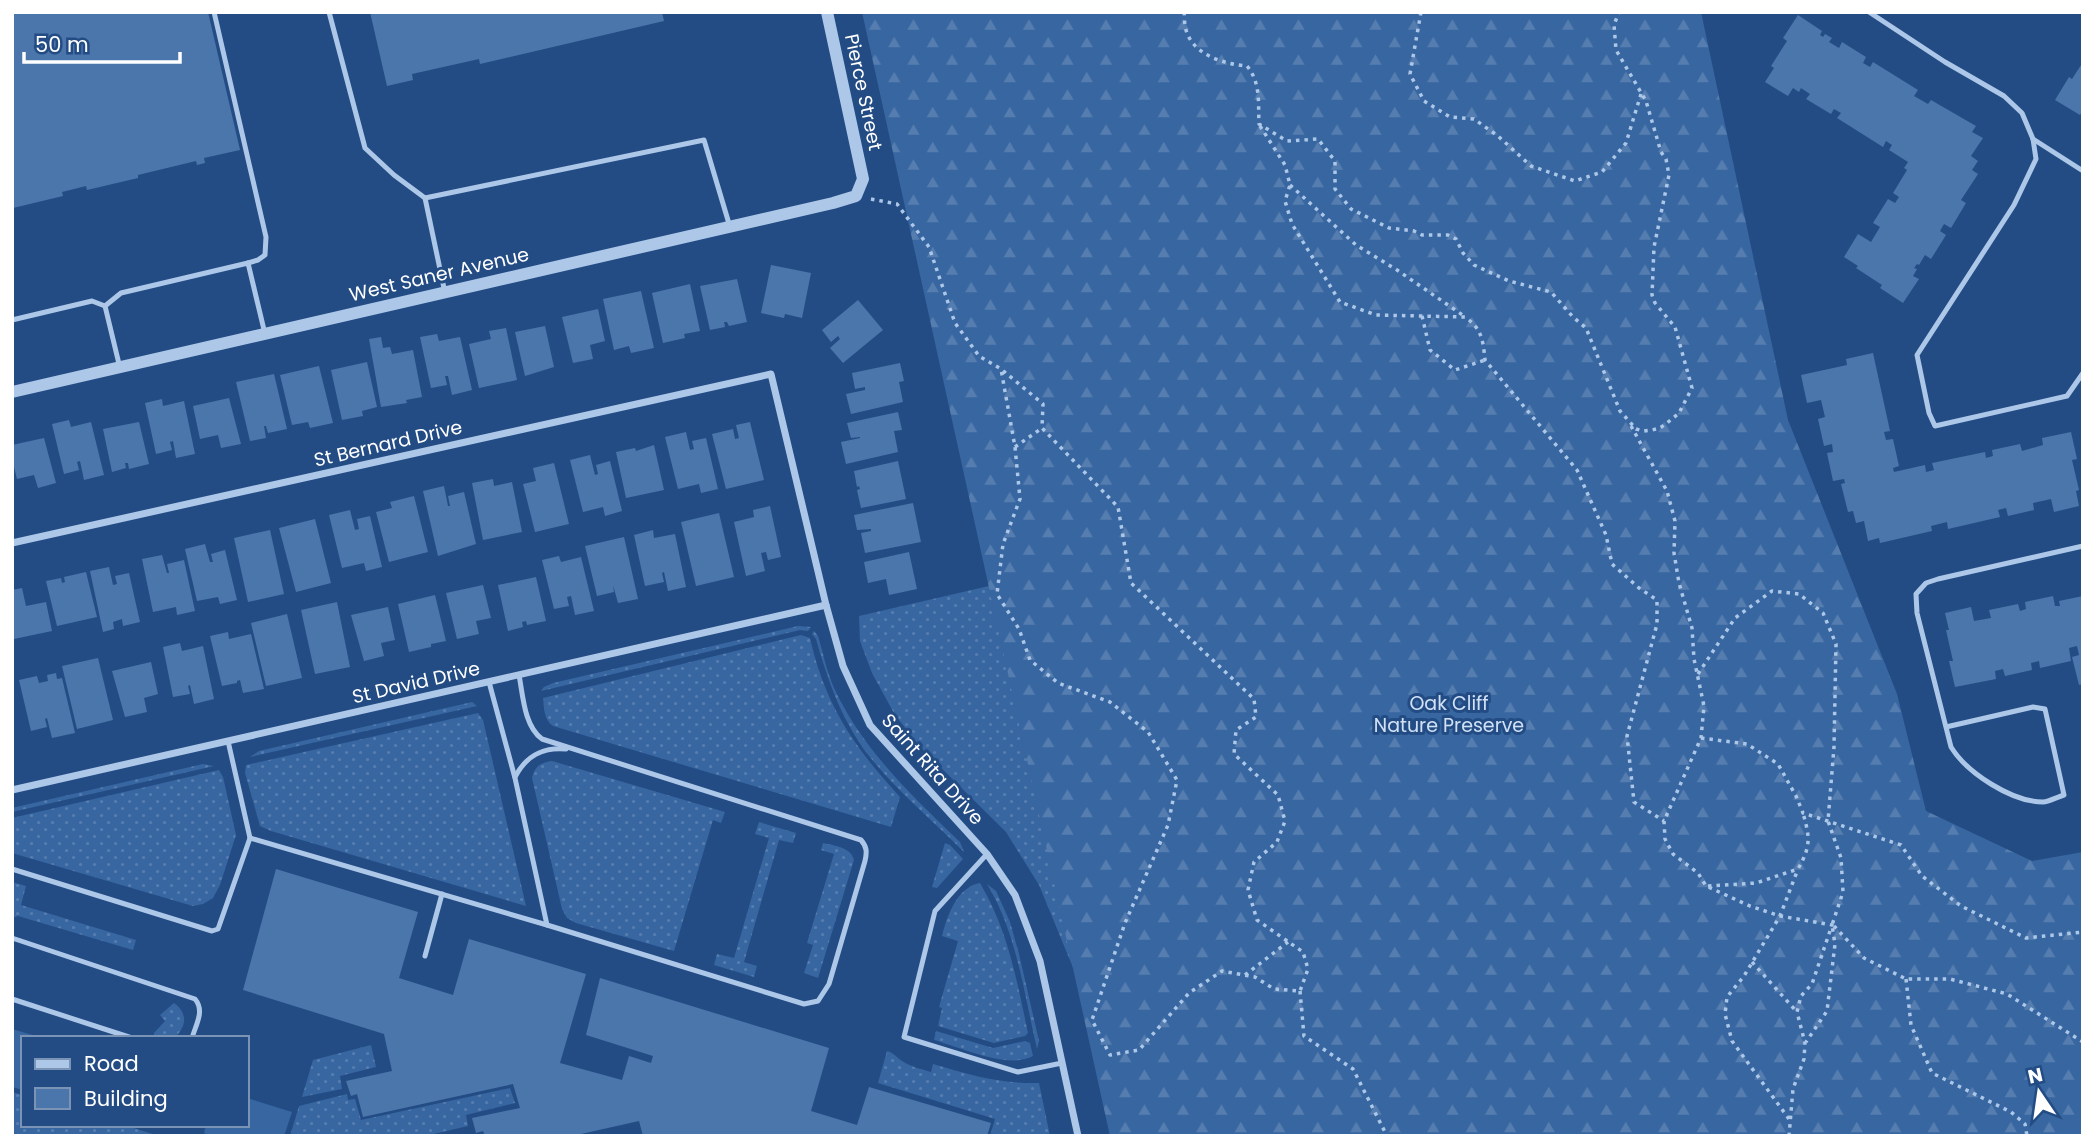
<svg xmlns="http://www.w3.org/2000/svg" width="2095" height="1148" font-family="Poppins,sans-serif">
<defs>
<pattern id="grass-dots" width="8" height="8" patternUnits="userSpaceOnUse" patternTransform="scale(1.75)"><rect width="8" height="8" fill="#3766a1"/><path d="M2 2h.1M6 6h.1" fill="none" stroke="#557daf" stroke-width="1.8" stroke-linecap="round"/></pattern>
<pattern id="forest-firs" width="22" height="20" patternUnits="userSpaceOnUse" patternTransform="scale(1.75)"><rect width="22" height="20" fill="#3766a1"/><path d="M5 1l3.5 6h-7zM16 11l3.5 6h-7z" fill="#557daf"/></pattern>
</defs>
<rect width="100%" height="100%" fill="#234c84"/>
<g fill="url(#grass-dots)">
<polygon points="989,586 1074,970 1039,885 1006,832 920,747 895,715 872,673 860,641 859,616"/>
<polygon points="798,626 811,627 808,631 800,630 541,691 544,687 553,683"/>
<path d="M814 631 818 636C823 653 827 672 834 688 863 750 911 795 960 842L964 852C932 820 897 791 869 756 842 721 828 681 816 639L812 634Z"/>
<path d="M801 635 810 638C825 705 854 747 900 797L891 827 553 726C544 720 544 708 543 698Z"/>
<polygon points="472,702 477,706 250,757 259,751"/>
<polygon points="478,713 483,720 526,906 271,831 260,826 245,773 246,765"/>
<path d="M552 761 725 812 721 823 713 820 674 951 576 923 567 918 562 909 532 778C535 766 540 763 552 761Z"/>
<polygon points="203,764 214,766 12,812 12,808"/>
<polygon points="219,770 223,777 236,835 220,885 213,898 203,904 193,906 12,853 12,818"/>
<polygon points="759,822 796,833 793,843 779,840 744,962 757,966 754,977 714,965 717,954 734,958 769,838 755,834"/>
<path d="M823 843C835 846 851 847 854 860L818 978 804 973 813 945 807 943 834 854 821 850Z"/>
<polygon points="945,843 950,845 963,859 937,888 932,887"/>
<polygon points="12,882 26,886 21,905 136,940 133,950 18,916 12,918"/>
<path d="M980 883C1008 930 1017 981 1028 1033L1025 1036 994 1043 938 1026 942 1008 939 1007 958 941 942 936C947 916 957 887 980 883Z"/>
<path d="M987 884 996 891 1010 922 1019 954 1039 1041 1037 1049C1024 994 1017 933 987 884Z"/>
<path d="M174 1003C188 1013 187 1027 174 1038L154 1036V1033L165 1021 160 1015Z"/>
<path d="M936 1031 993 1048 1025 1041 1030 1043 1033 1056C1008 1070 960 1047 934 1040Z"/>
<polygon points="371,1045 376,1067 340,1076 342,1089 302,1097 313,1060"/>
<path d="M887 1051C894 1053 896 1057 902 1061 911 1067 921 1069 931 1072L933 1064C971 1075 999 1084 1039 1083L1050 1136H990L995 1119 878 1083Z"/>
<polygon points="510,1088 515,1103 466,1115 468,1126 425,1136 290,1136 299,1106 347,1094 348,1100 355,1099 361,1120"/>
<polygon points="12,1092 23,1095 23,1125 124,1125 159,1136 12,1136"/>
</g>
<polygon fill="url(#forest-firs)" points="862,12 1701,12 1788,420 1897,694 1926,811 2032,861 2083,852 2083,1136 1110,1136"/>
<g fill="#3766a1">
<polygon points="12,1029 43,1038 23,1038 23,1090 12,1087"/>
<polygon points="247,1098 292,1112 284,1136 211,1136 204,1133 206,1125 247,1125"/>
</g>
<g fill="#4b76ac">
<polygon points="12,12 208,12 240,150 204,158 205,163 197,165 196,161 138,175 138,178 87,190 86,186 62,192 63,196 13,208"/>
<polygon points="370,12 662,12 664,21 480,64 479,59 412,74 413,80 387,86"/>
<polygon points="1798,15 1822,31 1820,35 1823,37 1825,34 1832,38 1829,42 1839,48 1842,42 1866,57 1863,63 1870,67 1873,62 1918,90 1914,96 1928,104 1931,100 1976,126 1972,132 1983,138 1971,156 1978,161 1972,170 1978,174 1961,200 1966,203 1951,228 1944,224 1940,231 1946,235 1931,259 1925,255 1919,265 1917,264 1914,268 1917,269 1913,276 1919,279 1903,303 1880,288 1882,285 1856,268 1858,266 1844,257 1858,234 1871,242 1880,227 1873,223 1888,199 1895,203 1899,197 1893,193 1907,170 1904,168 1908,162 1889,150 1892,145 1886,141 1883,147 1837,118 1841,113 1834,109 1831,114 1806,99 1810,94 1801,88 1799,92 1793,88 1788,96 1765,82 1774,68 1771,66 1787,41 1783,38"/>
<polygon points="2083,62 2083,109 2080,115 2055,100 2069,77 2072,79"/>
<polygon points="771,265 811,273 802,318 785,314 784,318 761,313"/>
<polygon points="737,279 747,322 729,326 727,322 724,322 725,327 710,330 700,286"/>
<polygon points="690,284 700,331 684,334 685,338 663,343 652,293"/>
<polygon points="641,291 654,348 631,353 629,346 614,350 603,299"/>
<polygon points="858,300 883,330 843,363 830,348 840,339 838,336 831,342 822,330"/>
<polygon points="598,309 605,341 590,345 593,359 573,363 562,317"/>
<polygon points="545,326 554,367 525,376 515,332"/>
<polygon points="506,328 517,380 479,388 469,344 491,339 489,331"/>
<polygon points="437,334 439,341 460,337 472,390 452,395 448,376 445,376 447,385 431,388 420,337"/>
<polygon points="381,337 383,348 390,347 392,354 413,350 422,397 406,400 407,403 381,407 369,339"/>
<polygon points="1873,353 1890,431 1884,432 1886,440 1893,439 1899,466 1893,468 1894,472 1925,465 1926,472 1934,470 1932,463 1985,452 1986,458 1993,456 1992,450 2020,444 2022,451 2043,445 2042,438 2071,432 2077,459 2072,460 2079,490 2076,491 2079,506 2054,512 2051,499 2033,503 2034,510 2008,516 2006,508 1998,510 2000,517 1948,529 1947,522 1931,526 1932,531 1880,543 1879,538 1868,541 1864,521 1856,523 1853,511 1848,512 1841,484 1845,483 1844,479 1833,481 1827,453 1833,452 1832,444 1824,446 1818,419 1825,417 1821,400 1807,403 1801,375 1847,365 1846,359"/>
<polygon points="367,362 377,407 362,411 363,416 342,420 331,370"/>
<polygon points="900,363 904,381 899,382 903,402 851,414 846,394 865,390 865,387 855,389 852,373"/>
<polygon points="319,366 333,423 310,428 308,422 292,425 280,375"/>
<polygon points="274,374 287,429 268,433 266,426 264,426 266,438 250,441 236,382"/>
<polygon points="229,398 241,444 221,448 218,435 200,439 193,406"/>
<polygon points="162,399 163,406 184,401 195,454 176,458 173,441 170,442 172,450 156,454 145,403"/>
<polygon points="898,412 902,430 894,431 898,452 846,464 841,442 860,438 860,437 851,438 847,423"/>
<polygon points="69,420 71,427 91,422 104,475 84,480 80,461 77,462 79,470 64,474 52,424"/>
<polygon points="139,422 149,464 129,469 128,463 125,463 126,468 112,472 103,429"/>
<polygon points="750,422 764,480 726,489 712,434 733,429 735,439 739,438 736,425"/>
<polygon points="686,432 690,450 694,449 692,441 706,438 718,489 701,493 699,484 678,489 665,437"/>
<polygon points="44,438 56,483 38,488 34,475 17,479 12,459 12,445"/>
<polygon points="654,445 664,490 626,498 616,452 635,448 636,451"/>
<polygon points="590,455 595,475 598,474 596,465 610,461 622,511 605,516 603,507 583,512 570,460"/>
<polygon points="898,461 906,499 861,508 857,490 860,489 859,486 857,487 854,471"/>
<polygon points="554,463 569,524 535,532 523,484 536,481 533,468"/>
<polygon points="493,479 494,486 512,482 522,532 483,540 472,483"/>
<polygon points="444,486 448,506 450,506 448,496 464,492 476,544 438,556 423,491"/>
<polygon points="414,496 428,552 389,562 376,512 392,508 390,502"/>
<polygon points="913,503 921,542 865,553 861,533 871,531 871,529 857,530 854,515"/>
<polygon points="770,506 781,557 768,560 766,552 761,553 765,571 746,576 734,522 754,517 753,510"/>
<polygon points="350,510 355,530 359,529 357,519 370,516 382,567 366,571 364,563 342,568 329,515"/>
<polygon points="719,513 734,577 696,586 681,522"/>
<polygon points="315,519 331,583 296,592 279,528"/>
<polygon points="270,530 284,594 248,602 234,538"/>
<polygon points="653,530 654,538 675,534 686,587 668,591 664,572 662,573 664,582 645,586 634,535"/>
<polygon points="624,537 638,599 618,603 613,585 614,592 597,596 585,546"/>
<polygon points="205,544 210,562 213,562 211,554 225,550 237,600 220,604 218,597 197,601 185,549"/>
<polygon points="909,552 917,589 889,595 886,579 868,583 864,562"/>
<polygon points="162,555 167,573 169,573 167,564 184,560 195,611 177,615 176,607 153,612 142,559"/>
<polygon points="559,556 561,562 581,557 594,611 575,615 571,596 567,597 569,606 554,609 542,560"/>
<polygon points="109,567 113,585 117,584 115,576 129,573 140,622 123,626 122,619 113,622 114,629 103,632 90,571"/>
<polygon points="86,572 97,617 57,626 46,581 61,578 62,583 65,582 64,577"/>
<polygon points="536,577 546,621 527,625 526,621 522,622 523,627 508,631 498,585"/>
<polygon points="483,585 491,618 476,621 479,634 457,639 446,593"/>
<polygon points="22,588 26,606 46,602 52,631 14,639 12,590"/>
<polygon points="435,595 446,641 431,644 431,647 409,652 398,604"/>
<polygon points="2053,596 2055,606 2060,606 2059,601 2083,596 2083,684 2079,685 2072,657 2079,655 2077,646 2069,648 2071,661 2040,668 2039,661 2031,663 2032,670 2005,676 2003,669 1995,671 1996,679 1955,687 1949,661 1953,661 1946,630 1949,630 1945,613 1971,607 1974,621 1991,618 1989,610 2018,604 2020,611 2026,609 2025,602"/>
<polygon points="337,602 350,667 315,674 301,610"/>
<polygon points="388,607 395,640 381,643 384,656 364,661 351,615"/>
<polygon points="287,614 302,678 266,686 251,623"/>
<polygon points="228,632 229,639 251,634 264,689 243,693 240,680 237,681 237,683 222,686 210,636"/>
<polygon points="180,643 182,651 203,646 214,699 194,704 190,685 188,686 190,694 173,697 163,647"/>
<polygon points="98,658 113,720 77,729 62,666"/>
<polygon points="151,662 158,694 144,698 147,712 125,717 112,671"/>
<polygon points="56,673 57,679 62,678 75,733 52,738 47,718 45,719 47,727 31,731 19,680 37,676 39,683 48,681 47,675"/>
<polygon points="276,869 418,912 399,978 453,995 469,939 586,974 560,1063 622,1080 629,1056 651,1063 653,1056 586,1035 600,978 829,1048 811,1111 857,1125 869,1087 991,1123 987,1136 643,1136 639,1121 572,1136 485,1136 483,1131 476,1133 472,1118 520,1108 513,1084 363,1117 357,1094 351,1096 346,1081 392,1071 384,1034 243,990"/>
</g>
<g fill="none" stroke-linecap="round" stroke-linejoin="round">
<g stroke="#acc7e8" stroke-width="3.5" stroke-dasharray="3.5 5" stroke-linecap="butt">
<path d="M1184 12C1185 18 1184 25 1186 30 1193 55 1224 64 1247 66 1261 83 1258 103 1259 124L1287 141 1318 139 1335 161V189L1351 209 1389 228 1414 231 1422 235H1448L1456 239 1463 253 1474 265 1509 281 1551 292 1573 317 1586 328 1620 411 1636 429 1644 431 1652 430 1660 428 1667 423 1679 413 1692 388 1675 327 1655 303 1652 295 1654 247 1669 175 1666 159 1661 152 1646 101 1616 50 1614 25 1619 12"/>
<polyline points="1421,12 1410,74 1424,101 1450,117 1474,119 1498,136 1531,166 1575,181 1602,172 1626,143 1641,94"/>
<path d="M1260 126 1285 165 1290 185 1285 201 1292 224 1340 302 1376 315 1465 317C1482 329 1483 340 1485 360L1577 470 1606 535 1612 564 1639 588 1657 600V624L1627 736 1634 802 1664 821"/>
<polyline points="1290,185 1356,245 1397,270 1464,316"/>
<polyline points="871,199 897,204 929,247 955,323 979,356 1001,369 1043,404 1042,428 1118,507 1131,583 1254,699 1256,717 1236,730 1234,754 1278,795 1285,821 1277,842 1254,862 1248,890 1257,920 1303,952 1308,969 1300,991 1274,989 1255,977 1222,971 1189,993 1139,1050 1110,1055 1092,1020 1125,923 1168,825 1177,780 1148,732 1110,702 1058,683 1030,660 1019,629 997,594 1003,544 1020,499 1015,447 1001,369"/>
<polyline points="1422,316 1430,350 1455,370 1485,360"/>
<polyline points="1631,426 1667,491 1675,521 1674,553 1679,583 1692,628 1694,659 1704,706 1701,738 1664,821 1665,839 1673,854 1698,873 1706,886 1750,906 1780,916 1832,925 1812,984 1801,996 1797,1012 1805,1043 1804,1059 1793,1089 1789,1136"/>
<polyline points="1015,447 1042,428"/>
<polyline points="1698,674 1735,618 1772,591 1799,594 1823,613 1836,644 1834,747 1828,821 1841,858 1843,892 1832,925 1835,944 1827,1011 1806,1042"/>
<polyline points="1701,738 1747,744 1778,764 1796,796 1803,813 1901,845 1922,876 1961,906 2026,938 2083,932"/>
<path d="M1708 886 1756 883 1798 869C1811 846 1810 838 1803 813"/>
<polyline points="1834,926 1864,958 1906,979 1950,979 2007,994 2083,1042"/>
<polyline points="1752,962 1797,1012"/>
<polyline points="1245,975 1288,942"/>
<polyline points="1906,979 1911,1025 1932,1073 2011,1112 2025,1124 2027,1136"/>
<polyline points="1300,991 1304,1036 1353,1069 1387,1136"/>
<polyline points="1789,1119 1732,1041 1725,1014 1727,997 1744,976 1780,916 1798,869"/>
</g>
<g stroke="#acc7e8" stroke-width="5">
<polyline points="214,12 266,237 265,255 258,260 248,263"/>
<polyline points="329,12 365,148 394,175 425,198"/>
<polyline points="1869,12 1945,62 2004,96 2022,113 2033,139 2036,159 2014,205 1917,355 1929,413 1935,426 2067,396 2083,373"/>
<polyline points="2033,139 2083,171"/>
<polyline points="445,293 425,198 704,140 730,227"/>
<polyline points="105,306 120,368"/>
<polyline points="12,320 92,301 105,306 121,293 248,263 265,334"/>
<path d="M489 682 515 778 547 925 804 1004 818 1001 829 984 865 861C867 852 867 847 861 840L542 739C524 726 523 695 519 675"/>
<path d="M1946 727 2033 707 2045 709 2064 795C2057 797 2049 802 2043 802 2012 802 1967 773 1951 747L1917 613 1916 594 1926 583 1938 579 2083 546"/>
<path d="M515 777C526 756 542 747 566 749"/>
<polyline points="250,838 547,925"/>
<polyline points="987,854 935,911 904,1037 1018,1072 1062,1063"/>
<polyline points="12,869 212,931 218,929 250,838 228,741"/>
<path d="M12 938 195 999C205 1011 196 1024 192 1038"/>
<polyline points="425,956 442,894"/>
<polyline points="12,999 132,1038"/>
</g>
<g stroke="#acc7e8" stroke-width="7">
<polyline points="12,543 771,374 826,605 843,666 870,725 987,854 1015,895 1040,961 1078,1136"/>
<polyline points="12,790 826,605"/>
</g>
<polyline stroke="#acc7e8" stroke-width="12" points="12,392 833,203 856,196 863,179 827,12"/>
</g>
<g text-anchor="middle" stroke-width="6" stroke-linejoin="round" paint-order="stroke">
<g font-size="19" fill="#fff" stroke="#234c84">
<text transform="translate(864 92) rotate(78)" y="7">Pierce Street</text>
<text transform="translate(439 274) rotate(-13)" y="7">West Saner Avenue</text>
<text transform="translate(388 443) rotate(-13)" y="7">St Bernard Drive</text>
<text transform="translate(416 682) rotate(-13)" y="7">St David Drive</text>
<text transform="translate(933 769) rotate(48)" y="7">Saint Rita Drive</text>
</g>
<g font-size="19" fill="#d0e1f6" stroke="#234c84">
<text x="1449" y="710">Oak Cliff<tspan x="1449" dy="22">Nature Preserve</tspan></text>
</g>
</g>
<rect width="2095" height="1148" fill="none" stroke="#ffffff" stroke-width="28"/>
<rect x="21" y="1036" width="228" height="91" fill="#234c84" stroke="#7b94b5" stroke-width="2"/>
<rect x="35" y="1059" width="35" height="10" fill="#acc7e8" stroke="#7b94b5" stroke-width="2"/>
<text x="84" y="1071" font-size="21" fill="#ffffff">Road</text>
<rect x="35" y="1088" width="35" height="21" fill="#4b76ac" stroke="#7b94b5" stroke-width="2"/>
<text x="84" y="1106" font-size="21" fill="#ffffff">Building</text>
<g transform="translate(2039 1092) rotate(347)" stroke="#234c84" stroke-width="5" paint-order="stroke">
<path d="M0-5L12 26L0 18L-12 26Z" fill="#ffffff"/>
<text y="-10" font-size="19" font-weight="bold" text-anchor="middle" fill="#ffffff">N</text>
</g>
<path d="M24 52v10h156v-10" fill="none" stroke="#ffffff" stroke-width="3.5"/>
<text x="35" y="52" font-size="21" fill="#ffffff" stroke="#234c84" stroke-width="5" paint-order="stroke">50 m</text>
</svg>
